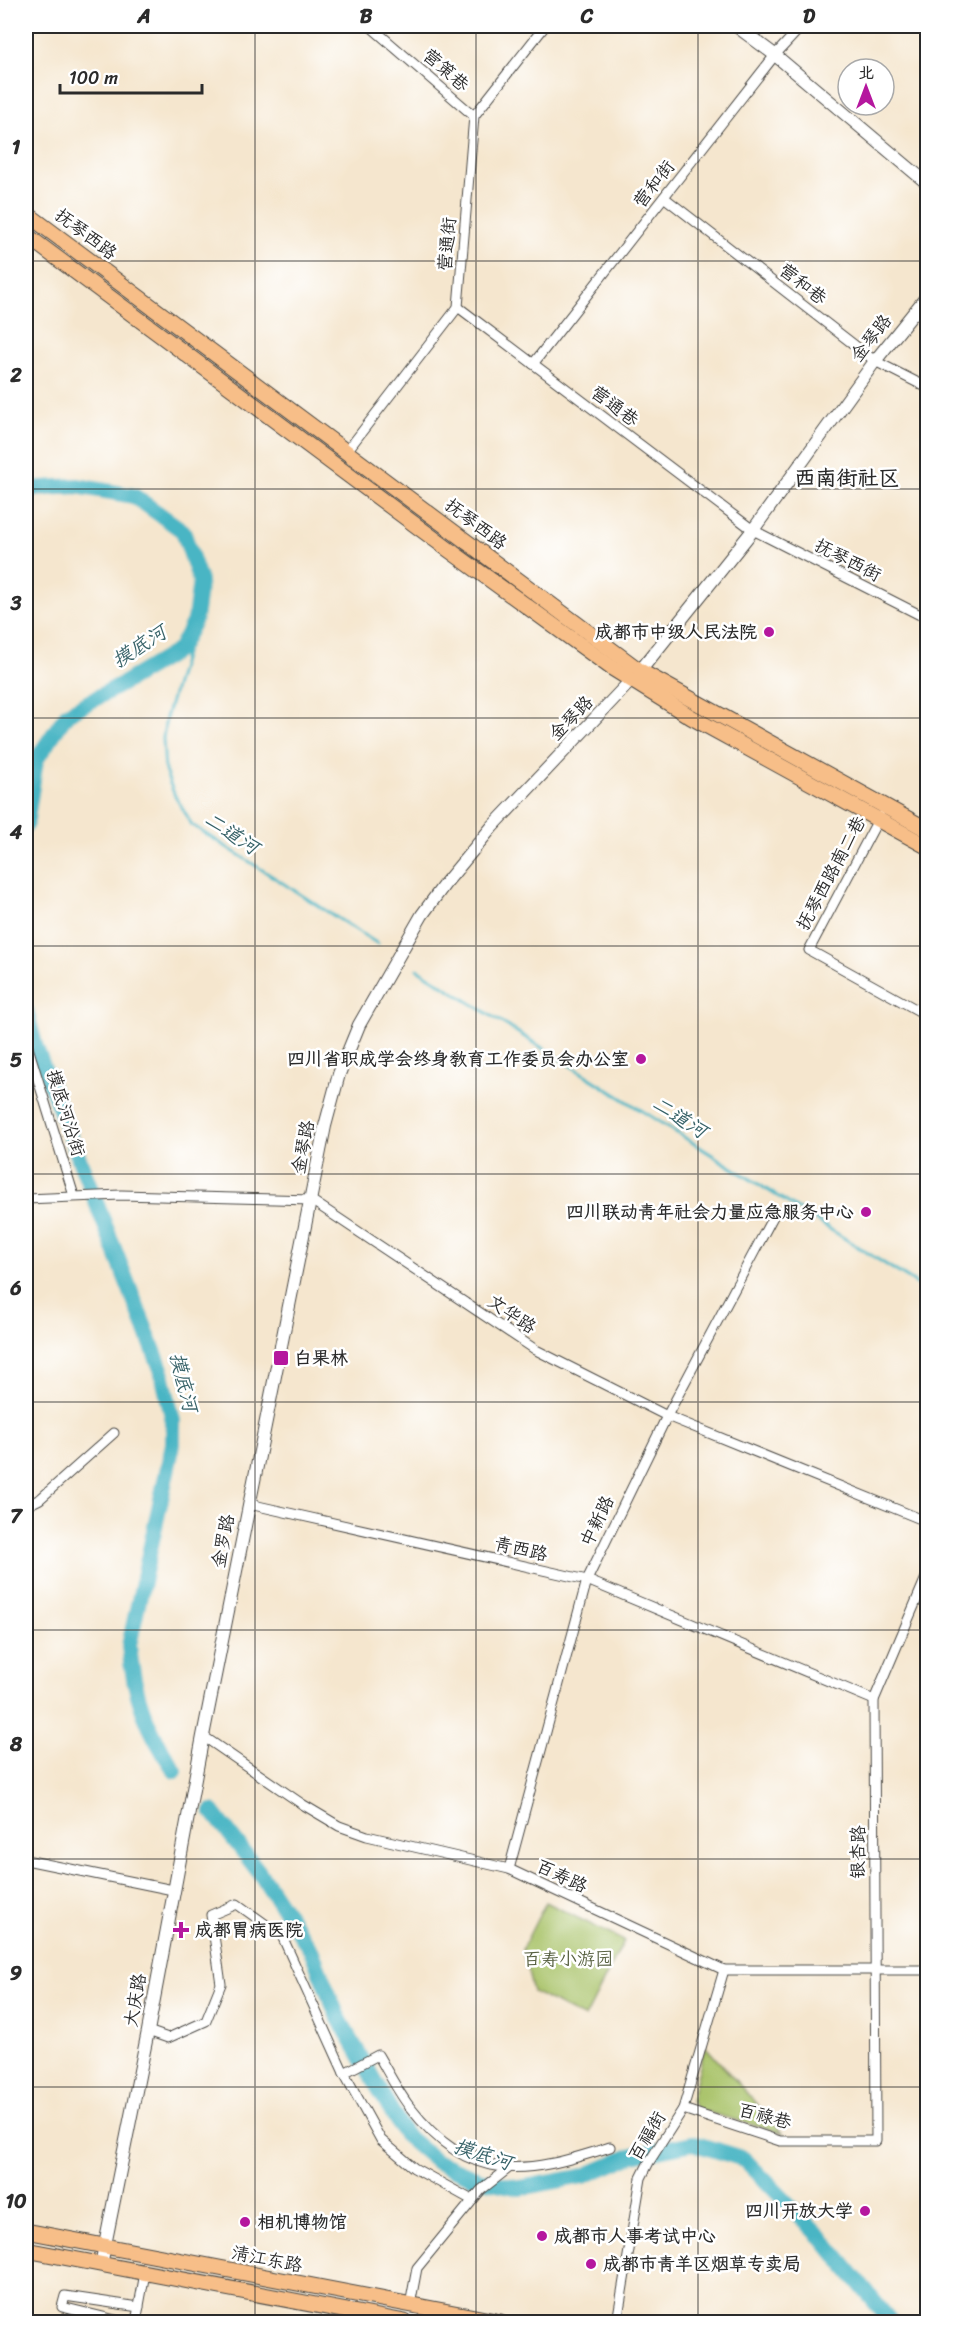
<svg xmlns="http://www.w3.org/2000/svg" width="953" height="2348" font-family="Sriracha,'LXGW WenKai TC',sans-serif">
<rect width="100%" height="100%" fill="#fff"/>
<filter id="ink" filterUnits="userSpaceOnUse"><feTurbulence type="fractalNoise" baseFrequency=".0167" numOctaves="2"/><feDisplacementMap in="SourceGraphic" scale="12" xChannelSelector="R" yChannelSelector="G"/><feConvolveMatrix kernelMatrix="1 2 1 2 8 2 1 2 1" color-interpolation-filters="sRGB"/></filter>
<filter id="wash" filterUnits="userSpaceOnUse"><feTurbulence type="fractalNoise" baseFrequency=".008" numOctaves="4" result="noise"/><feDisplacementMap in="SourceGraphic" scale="24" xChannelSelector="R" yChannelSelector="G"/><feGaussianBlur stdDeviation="1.35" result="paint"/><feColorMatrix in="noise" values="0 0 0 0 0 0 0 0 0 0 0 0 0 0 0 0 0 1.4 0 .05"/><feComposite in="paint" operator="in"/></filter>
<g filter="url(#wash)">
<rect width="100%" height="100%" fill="#f5e6ce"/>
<g fill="#a8c268" stroke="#6a764a" stroke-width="1.5">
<polygon points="546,1902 624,1941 585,2018 533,1992 522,1949"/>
<polygon points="705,2046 782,2133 696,2109 691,2101"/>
</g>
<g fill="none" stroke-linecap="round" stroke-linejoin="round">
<g stroke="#48b5c4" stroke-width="3">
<polyline points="195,619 166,718 163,738 165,771 175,796 192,825 378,944"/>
<polyline points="417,969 928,1291"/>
</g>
<g stroke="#48b5c4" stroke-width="16">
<polyline points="26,489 77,486 134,496 183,531 200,581 195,619 179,650 122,684 67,714 36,760 26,825"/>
<path d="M26 1011 36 1048 161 1369 173 1421V1444L129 1646C134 1696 147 1730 175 1771"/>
<polyline points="212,1811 259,1872 312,1952 337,2015 405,2135 437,2162 478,2179 520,2188 584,2176 633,2155 693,2143 744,2159 823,2239 891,2322"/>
</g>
</g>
</g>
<g filter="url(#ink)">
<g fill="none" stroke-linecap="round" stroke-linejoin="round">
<defs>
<g id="minor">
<polyline points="370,26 474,116"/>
<polyline points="665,198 875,361 928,388"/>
<polyline points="458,307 753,530 928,619"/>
<polyline points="533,364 775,55 802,26"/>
<polyline points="347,451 458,307 474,116 545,26"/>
<polyline points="880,816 809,950 928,1016"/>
<polyline points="26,1041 74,1196"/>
<polyline points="26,1199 121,1195 311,1200 536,1350 667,1416 928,1522"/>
<polyline points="249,1504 587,1580 874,1700"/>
<polyline points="26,1506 40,1499 114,1433"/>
<polyline points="203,1736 302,1804 339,1826 367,1836 509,1869 724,1970 928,1970"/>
<polyline points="26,1860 173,1890"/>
<polyline points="509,1869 587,1580 667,1416 776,1211"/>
<polyline points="148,2031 168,2038 206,2021 221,1984 211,1915 237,1904 282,1936 344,2073 381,2140 414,2168 472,2200"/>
<path d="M344 2073 378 2055C388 2072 397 2090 409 2106 470 2185 524 2175 610 2147"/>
<polyline points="683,2109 780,2141 876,2141 874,1700 928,1573"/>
<polyline points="410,2305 417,2268 481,2190 509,2168"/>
<polyline points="124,2322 62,2307 65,2296 139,2307"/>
<polyline points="136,2322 145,2273"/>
<polyline points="617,2322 641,2178 649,2162 683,2109 724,1970"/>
</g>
<g id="tertiary">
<polyline points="736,26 775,55 928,184"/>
<polyline points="101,2265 148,2031 203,1736 325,1126 339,1074 359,1025 422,915 444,885 492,827 640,671 753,530 875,361 928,295"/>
</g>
<g id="primary">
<polyline points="26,213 640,671 928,830"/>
<polyline points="26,235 445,547 612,668 691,717 928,847"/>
<polyline points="26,2231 501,2322"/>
<polyline points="26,2250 405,2322"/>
</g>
</defs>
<use href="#minor" stroke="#494743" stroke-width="11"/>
<use href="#tertiary" stroke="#494743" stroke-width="14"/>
<use href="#primary" stroke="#494743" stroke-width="17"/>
<use href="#minor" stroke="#fff" stroke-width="9"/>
<use href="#tertiary" stroke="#fff" stroke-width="12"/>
<use href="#primary" stroke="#f7be88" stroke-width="15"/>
</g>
</g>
<path fill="none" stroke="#2b2b2b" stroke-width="1.5" stroke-opacity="0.55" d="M255 26V2322M476 26V2322M698 26V2322M26 261H928M26 489H928M26 718H928M26 946H928M26 1174H928M26 1402H928M26 1630H928M26 1859H928M26 2087H928"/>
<g fill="#b5179e" stroke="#fff" stroke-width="2">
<circle cx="769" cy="632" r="6"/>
<circle cx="641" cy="1059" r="6"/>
<circle cx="866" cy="1212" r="6"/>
<rect x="273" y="1350" width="16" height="16" rx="3"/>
<path d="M178 1921h6v6h6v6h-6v6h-6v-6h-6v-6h6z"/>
<circle cx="865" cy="2211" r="6"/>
<circle cx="245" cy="2222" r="6"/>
<circle cx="542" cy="2236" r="6"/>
<circle cx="591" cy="2264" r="6"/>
</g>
<g text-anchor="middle" stroke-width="5" stroke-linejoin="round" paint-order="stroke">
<g font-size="18" fill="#2b2b2b" stroke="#fff">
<text transform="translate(446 70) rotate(41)" y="6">营策巷</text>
<text transform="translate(654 184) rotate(-52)" y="6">营和街</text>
<text transform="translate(86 234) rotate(37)" y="6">抚琴西路</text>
<text transform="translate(447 244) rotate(-85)" y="6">营通街</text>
<text transform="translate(803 284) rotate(38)" y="6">营和巷</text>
<text transform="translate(871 338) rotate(-52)" y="6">金琴路</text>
<text transform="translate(615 406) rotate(37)" y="6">营通巷</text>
<text transform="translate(476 524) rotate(37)" y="6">抚琴西路</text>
<text transform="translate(848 560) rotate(27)" y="6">抚琴西街</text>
<text transform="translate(571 718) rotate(-46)" y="6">金琴路</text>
<text transform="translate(831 873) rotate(-62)" y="6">抚琴西路南二巷</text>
<text transform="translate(66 1113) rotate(73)" y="6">摸底河沿街</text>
<text transform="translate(303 1147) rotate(-79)" y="6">金琴路</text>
<text transform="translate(512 1314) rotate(34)" y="6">文华路</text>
<text transform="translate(597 1521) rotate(-64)" y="6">中新路</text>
<text transform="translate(223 1541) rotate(-79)" y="6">金罗路</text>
<text transform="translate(521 1549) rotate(13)" y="6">青西路</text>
<text transform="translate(858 1852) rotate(-90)" y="6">银杏路</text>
<text transform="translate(562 1876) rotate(25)" y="6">百寿路</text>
<text transform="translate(135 2000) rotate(-80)" y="6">大庆路</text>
<text transform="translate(765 2116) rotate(15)" y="6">百禄巷</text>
<text transform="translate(647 2136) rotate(-59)" y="6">百福街</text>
<text transform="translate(267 2259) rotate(11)" y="6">清江东路</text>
</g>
<g font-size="18" font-weight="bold" fill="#2b2b2b" stroke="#fff" text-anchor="start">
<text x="757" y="638" text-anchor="end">成都市中级人民法院</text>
<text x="629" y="1065" text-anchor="end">四川省职成学会终身教育工作委员会办公室</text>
<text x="854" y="1218" text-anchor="end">四川联动青年社会力量应急服务中心</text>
<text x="294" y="1364">白果林</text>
<text x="195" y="1936">成都胃病医院</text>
<text x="853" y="2217" text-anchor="end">四川开放大学</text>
<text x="257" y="2228">相机博物馆</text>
<text x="554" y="2242">成都市人事考试中心</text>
<text x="603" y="2270">成都市青羊区烟草专卖局</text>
</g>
<g font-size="18" fill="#576040" stroke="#fff">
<text x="568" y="1965">百寿小游园</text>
</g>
<g font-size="20" font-style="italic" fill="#376268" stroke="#fff">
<text transform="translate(139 646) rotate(-33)" y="7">摸底河</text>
<text transform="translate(232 833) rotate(33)" y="7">二道河</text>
<text transform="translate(680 1117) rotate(32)" y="7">二道河</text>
<text transform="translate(184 1382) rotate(76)" y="7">摸底河</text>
<text transform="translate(483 2154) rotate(18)" y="7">摸底河</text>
</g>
<g font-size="21" font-weight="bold" fill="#2b2b2b" stroke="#fff">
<text x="847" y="485">西南街社区</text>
</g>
</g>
<rect width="953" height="2348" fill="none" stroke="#fff" stroke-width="66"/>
<g transform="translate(866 87)"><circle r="28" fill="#ffffff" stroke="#aaaaaa" stroke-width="1.5"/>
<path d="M0-4.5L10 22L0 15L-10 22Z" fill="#b5179e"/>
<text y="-9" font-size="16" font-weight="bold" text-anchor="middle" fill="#2b2b2b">北</text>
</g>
<path d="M60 84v9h142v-9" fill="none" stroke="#2b2b2b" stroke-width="3"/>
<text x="69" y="84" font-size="18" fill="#2b2b2b" stroke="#ffffff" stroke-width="4.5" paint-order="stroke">100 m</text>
<rect x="33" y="33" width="887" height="2282" fill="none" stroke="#2b2b2b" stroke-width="2"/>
<g font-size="20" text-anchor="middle" font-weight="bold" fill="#2b2b2b">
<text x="144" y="23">A</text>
<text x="366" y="23">B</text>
<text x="587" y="23">C</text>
<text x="809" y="23">D</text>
<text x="16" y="154">1</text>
<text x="16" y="382">2</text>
<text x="16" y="610">3</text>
<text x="16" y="839">4</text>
<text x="16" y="1067">5</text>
<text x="16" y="1295">6</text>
<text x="16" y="1523">7</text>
<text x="16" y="1751">8</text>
<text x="16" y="1980">9</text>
<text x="16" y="2208">10</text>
</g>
</svg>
